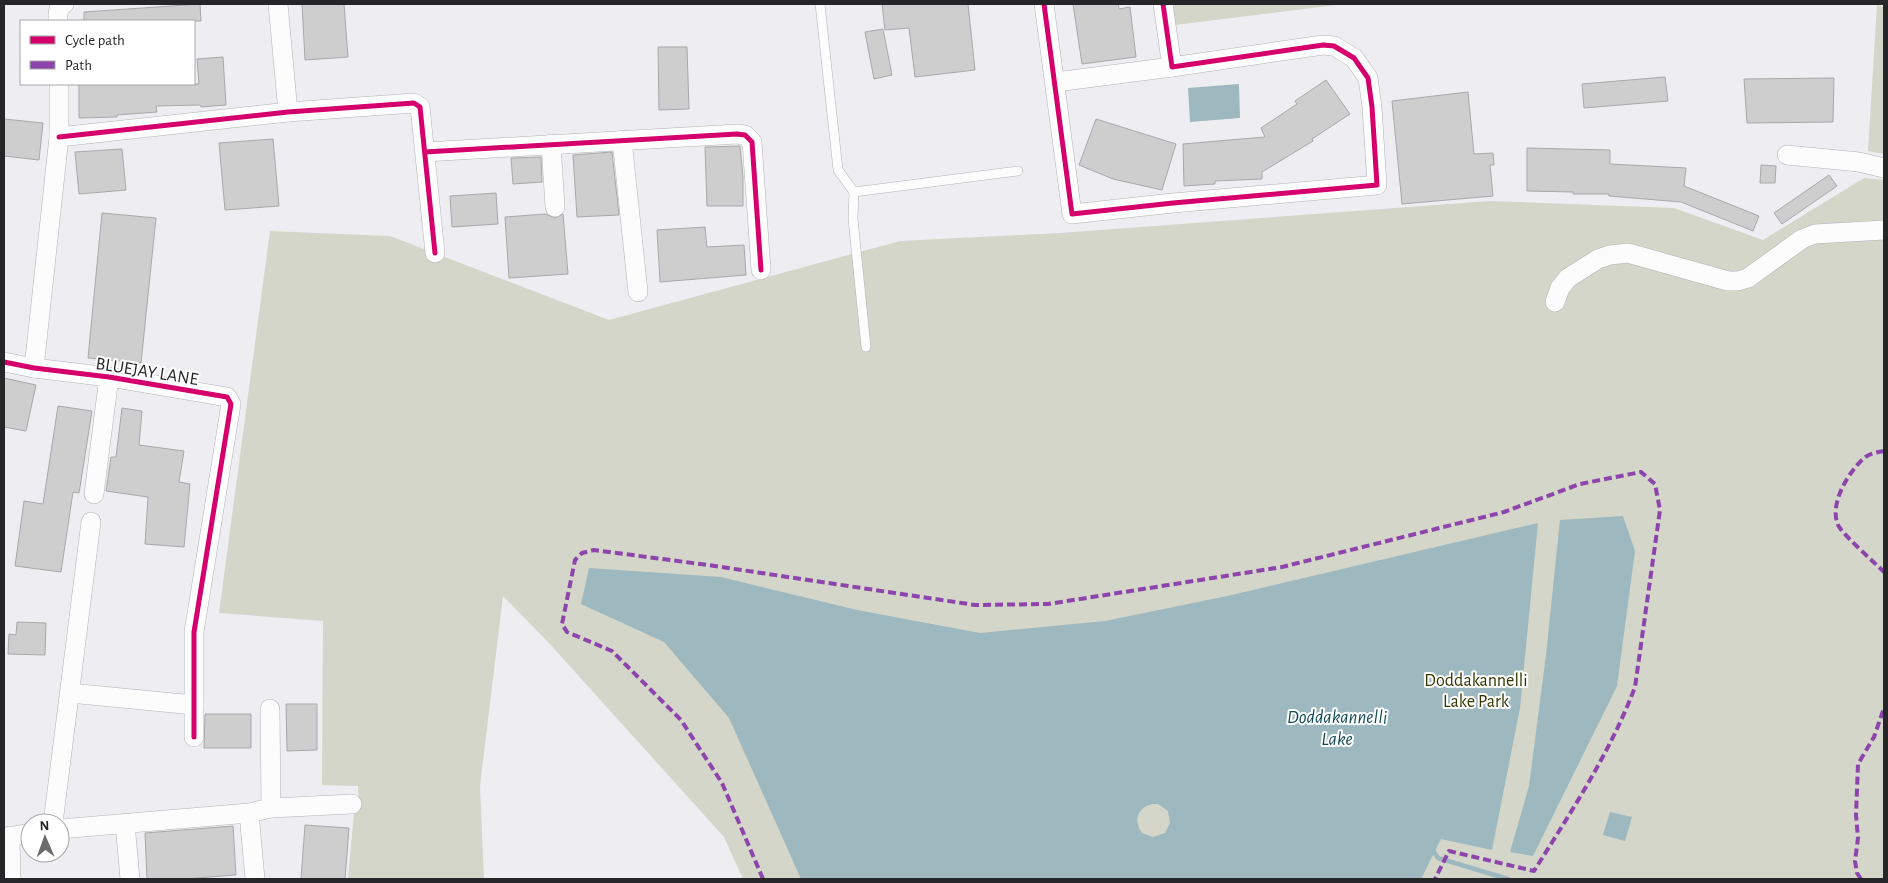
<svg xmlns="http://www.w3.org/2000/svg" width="1888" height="883" font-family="'Alegreya Sans',sans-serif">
<rect width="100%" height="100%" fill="#eeeef2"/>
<g fill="#d3d6c8">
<polygon points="1173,4 1344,4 1175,25"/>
<polygon points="1877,5 1884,7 1884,154 1868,151"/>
<polygon points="1864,178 1884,180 1884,879 743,879 724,837 548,642 503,596 480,786 484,879 348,879 354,813 359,811 358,786 322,785 323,621 219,613 270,231 390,236 609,320 900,241 1060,233 1490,201 1674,208 1763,240"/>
</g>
<g fill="#9eb8c0" fill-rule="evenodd">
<polygon points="1239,84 1240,118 1190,122 1188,88"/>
<polygon points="1623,516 1635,551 1617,686 1533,856 1510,852 1529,786 1546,655 1560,520"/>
<path d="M1538 523 1520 708 1492 850 1441 839 1421 879H801L729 718 664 642 581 604 589 568 721 577 857 610 980 633 1105 621 1232 595ZM1152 804H1158L1168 811 1170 823 1165 833 1153 837 1142 833C1133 821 1137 808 1152 804Z"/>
<polygon points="1610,812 1632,817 1625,841 1603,835"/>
</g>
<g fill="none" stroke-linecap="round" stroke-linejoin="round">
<polyline stroke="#9eb8c0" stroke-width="4.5" points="1432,849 1438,858 1508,879"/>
</g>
<g fill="#cfcecf" stroke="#a9a7a8">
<polygon points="200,4 201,21 84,21 84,12"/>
<polygon points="302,4 344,4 348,57 305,60"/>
<polygon points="882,4 968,4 975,70 915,77 909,28 885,30"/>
<polygon points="1073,4 1118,4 1119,9 1130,7 1136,57 1082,64"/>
<polygon points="883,29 892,75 874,79 865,32"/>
<polygon points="658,47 687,47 689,109 659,110"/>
<polygon points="223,57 226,105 201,107 200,105 156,106 157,112 117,115 117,117 79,118 79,84 199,84 197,59"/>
<polygon points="1665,77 1668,101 1584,108 1582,84"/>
<polygon points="1834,78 1833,122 1747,123 1744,79"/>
<polygon points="1326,80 1350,114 1312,139 1313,141 1262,172 1262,179 1215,181 1215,184 1184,186 1183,144 1265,137 1261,128 1297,104 1295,101"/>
<polygon points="1468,92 1474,154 1493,153 1494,165 1490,165 1493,196 1402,204 1392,101"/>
<polygon points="4,119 43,123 39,160 4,156"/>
<polygon points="1096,119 1176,144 1162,190 1113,179 1079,165"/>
<polygon points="273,139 279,206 225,210 219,143"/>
<polygon points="740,146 743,177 743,206 707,206 705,147"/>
<polygon points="1527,148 1610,150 1610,164 1686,168 1684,186 1759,216 1753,231 1681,202 1609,196 1609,194 1573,194 1573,192 1527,191"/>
<polygon points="122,149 126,190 79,194 75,152"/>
<polygon points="612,152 619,215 577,217 573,155"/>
<polygon points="541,157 542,182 513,184 511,158"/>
<polygon points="1761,165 1776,166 1775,183 1760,183"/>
<polygon points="1829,175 1837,186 1782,224 1774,213"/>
<polygon points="496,193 498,224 452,227 450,196"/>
<polygon points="102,213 156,218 141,363 88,358"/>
<polygon points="546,214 555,218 563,214 568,274 509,278 505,217"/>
<polygon points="705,227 707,247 744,245 746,275 660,282 657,230"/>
<polygon points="4,378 36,385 26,431 4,427"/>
<polygon points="58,406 92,411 79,493 73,492 61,572 15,566 24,501 43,504"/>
<polygon points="122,408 142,411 139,445 184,451 179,482 190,484 184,547 145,544 148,497 106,491 111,457 116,457"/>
<polygon points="17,622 46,623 45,655 8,654 9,634 16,635"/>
<polygon points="286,704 317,704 317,750 287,751"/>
<polygon points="205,714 251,714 251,748 204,748"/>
<polygon points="305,825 349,828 345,879 301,879"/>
<polygon points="233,826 236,875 183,879 147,879 145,833"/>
</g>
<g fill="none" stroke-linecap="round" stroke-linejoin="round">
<defs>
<g id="service">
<polyline points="820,4 838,170 854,192 1018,171"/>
<polyline points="854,192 853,219 866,347"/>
</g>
<g id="minor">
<polyline points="278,4 288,112"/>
<polyline points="1044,4 1072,214 1173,203 1377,185 1372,107 1368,78 1354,58 1334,46 1323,45 1172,67 1163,4"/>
<path d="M58 21C58 14 57 8 64 4"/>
<polyline points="1056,82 1172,67"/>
<polyline points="59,137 288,112 414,103 420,107 435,253"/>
<polyline points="622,140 638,292"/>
<polyline points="551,144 555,207"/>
<polyline points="425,152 737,134 745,135 752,142 761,270"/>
<polyline points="1787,155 1859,162 1884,168"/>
<polyline points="1555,302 1560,288 1568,278 1598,259 1610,255 1628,253 1728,281 1738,281 1748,278 1802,239 1815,234 1884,230"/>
<polyline points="4,362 34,368 109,377 227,397 231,404 194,632 194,737"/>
<polyline points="34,368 59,137 59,84"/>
<polyline points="94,494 109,377"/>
<polyline points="70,693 194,705"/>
<polyline points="270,709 271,808"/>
<polyline points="249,813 255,879"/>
<polyline points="53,823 91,522"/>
<polyline points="125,824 130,879"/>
<polyline points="60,829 249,813 271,808 352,804"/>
<polyline points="10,836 11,879"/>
<polyline points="4,838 30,833"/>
</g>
</defs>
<use href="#service" stroke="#b3b3b6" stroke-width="10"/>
<use href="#minor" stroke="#b3b3b6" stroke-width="20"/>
<use href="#service" stroke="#fcfcfd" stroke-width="9"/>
<use href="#minor" stroke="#fcfcfd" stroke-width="19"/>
<g stroke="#8e44ad" stroke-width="4" stroke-dasharray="8 4" stroke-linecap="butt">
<path d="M1884 451C1877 452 1868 454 1863 459 1848 473 1829 504 1838 525 1842 534 1875 563 1884 572"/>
<path d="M763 879 722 783 681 720 612 651 567 632 562 624 575 560 582 553 594 550 708 565 975 605 1048 604 1282 567 1504 512 1580 484 1641 472 1655 484 1660 510 1635 687C1610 753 1571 812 1534 871L1449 851 1435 879"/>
<polyline points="1861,879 1857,873 1855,861 1858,838 1856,815 1858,764 1874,737 1884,708"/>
</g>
<defs>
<g id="cycleway">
<polyline points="1044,4 1072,214 1173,203 1377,185 1372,107 1368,78 1354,58 1334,46 1323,45 1172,67 1163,4"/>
<polyline points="59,137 288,112 414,103 420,107 435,253"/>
<polyline points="425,152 737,134 745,135 752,142 761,270"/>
<polyline points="4,362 34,368 109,377 227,397 231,404 194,632 194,737"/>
</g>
</defs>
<use href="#cycleway" stroke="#fff" stroke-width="8"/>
<use href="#cycleway" stroke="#d6006c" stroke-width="5"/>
</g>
<g text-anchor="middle" stroke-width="4" stroke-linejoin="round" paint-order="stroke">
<g font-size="18" fill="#262629" stroke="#fff">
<text transform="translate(147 371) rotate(9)" y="6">BLUEJAY LANE</text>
</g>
<g font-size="18" fill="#323700" stroke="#fff">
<text x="1476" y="686">Doddakannelli<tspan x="1476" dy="21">Lake Park</tspan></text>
</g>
<g font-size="19" font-style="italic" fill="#104954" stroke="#fff">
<text x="1337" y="723">Doddakannelli<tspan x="1337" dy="22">Lake</tspan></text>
</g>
</g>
<rect width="1888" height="883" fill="none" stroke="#262629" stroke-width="10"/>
<rect x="20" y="20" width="175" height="65" fill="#ffffff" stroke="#a8a8a9"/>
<rect x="30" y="36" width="25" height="8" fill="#d6006c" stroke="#a8a8a9"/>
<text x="65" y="45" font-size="15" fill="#262629">Cycle path</text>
<rect x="30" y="61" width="25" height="8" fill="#8e44ad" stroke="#a8a8a9"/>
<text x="65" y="70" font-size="15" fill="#262629">Path</text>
<g transform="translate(45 838) rotate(358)"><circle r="24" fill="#ffffff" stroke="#a8a8a9"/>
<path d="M0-4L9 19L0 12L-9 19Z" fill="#6c6c6f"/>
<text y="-8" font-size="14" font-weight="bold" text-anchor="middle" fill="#262629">N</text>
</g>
</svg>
